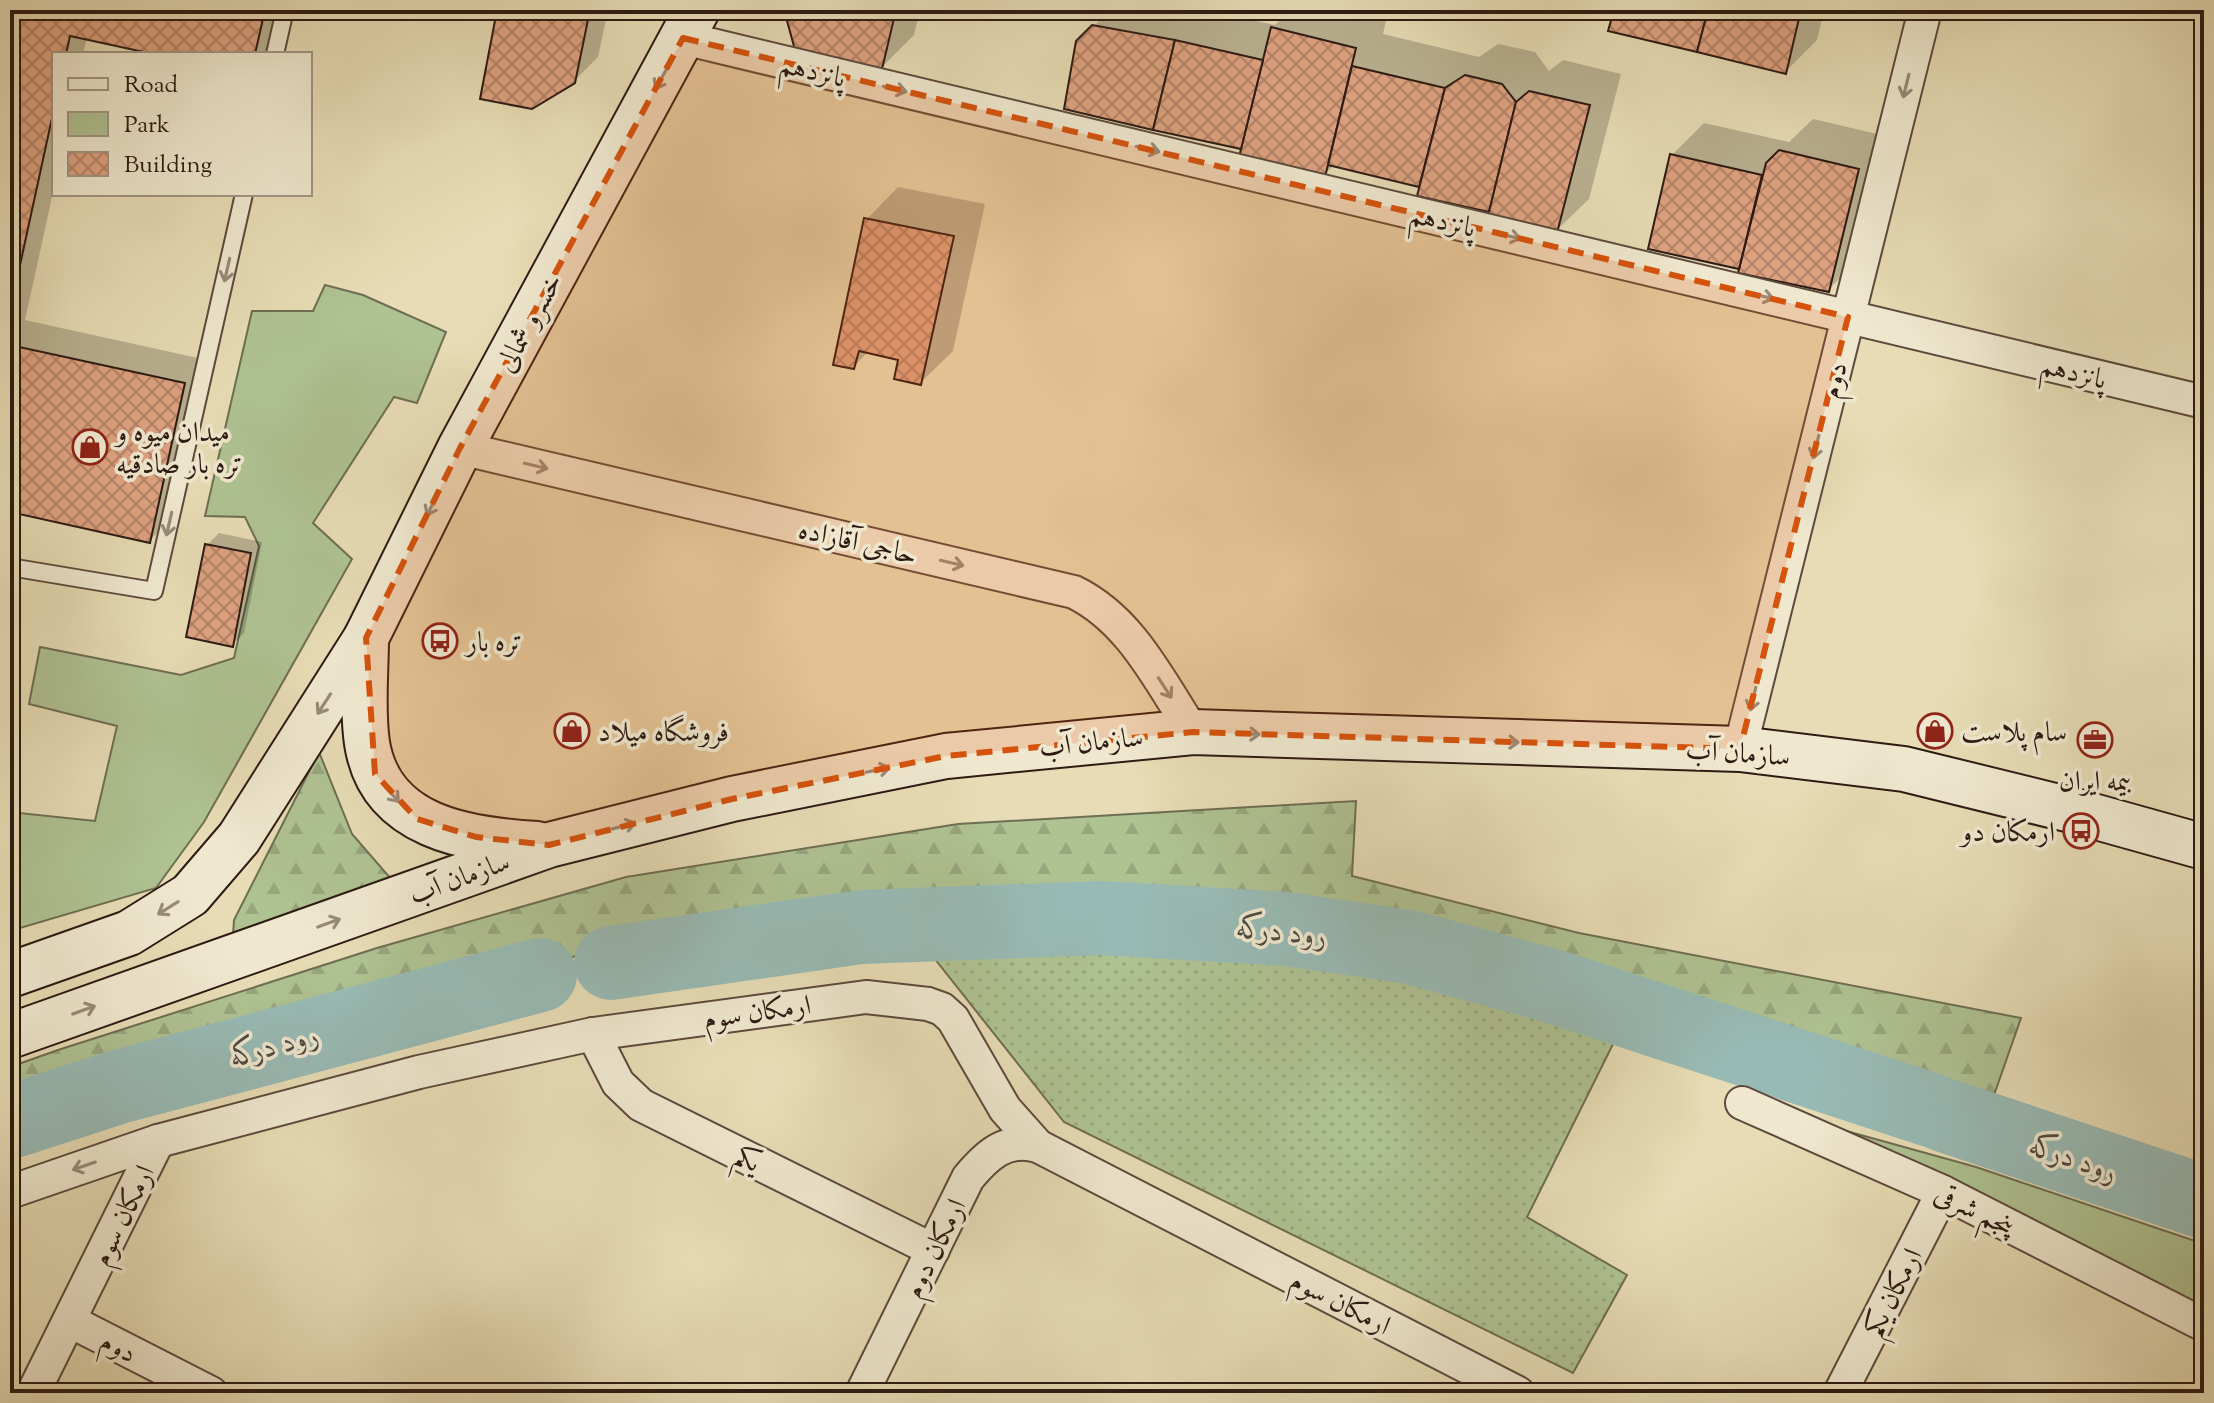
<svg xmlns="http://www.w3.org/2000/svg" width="2214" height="1403" font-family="'Sorts Mill Goudy',Amiri,serif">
<defs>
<pattern id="grass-dots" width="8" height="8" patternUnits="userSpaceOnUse" patternTransform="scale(2)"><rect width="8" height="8" fill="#afc292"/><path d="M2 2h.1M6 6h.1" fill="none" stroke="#97a67d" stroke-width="1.8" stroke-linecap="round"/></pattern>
<pattern id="forest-firs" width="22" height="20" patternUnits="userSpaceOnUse" patternTransform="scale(2)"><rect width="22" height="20" fill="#afc292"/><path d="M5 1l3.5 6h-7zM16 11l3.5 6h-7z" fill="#97a67d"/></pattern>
<pattern id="building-cross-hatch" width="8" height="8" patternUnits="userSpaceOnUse" patternTransform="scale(2)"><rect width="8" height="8" fill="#dea280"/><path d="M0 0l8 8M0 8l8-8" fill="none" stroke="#b48368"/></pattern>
</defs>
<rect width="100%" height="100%" fill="#e7dcb5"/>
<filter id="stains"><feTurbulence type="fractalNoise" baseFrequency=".0025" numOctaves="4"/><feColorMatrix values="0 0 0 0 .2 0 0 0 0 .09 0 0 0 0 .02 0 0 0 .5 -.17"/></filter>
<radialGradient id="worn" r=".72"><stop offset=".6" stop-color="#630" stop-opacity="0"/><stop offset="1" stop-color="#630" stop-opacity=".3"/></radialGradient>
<polygon fill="url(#grass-dots)" stroke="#6e6e52" stroke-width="2" points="1030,938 1143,938 1399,966 1615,1040 1527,1217 1627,1275 1573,1373 1064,1122 923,944"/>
<g fill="url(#forest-firs)" stroke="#6e6e52" stroke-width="2">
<polygon points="319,752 352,834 392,880 233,935 234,920"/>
<polygon points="1356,801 1352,876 1579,933 2021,1018 1987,1115 1431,939 1075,899 737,921 425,989 132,1061 10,1105 10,1067 58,1050 377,948 626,877 958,824"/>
</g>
<g fill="#afc292" stroke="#6e6e52" stroke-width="2">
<polygon points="325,285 363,295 446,332 417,403 394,397 313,523 352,559 204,822 156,888 10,931 10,812 95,821 117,726 29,704 40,647 181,675 234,658 259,546 245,517 205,516 252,311 313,311"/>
<polygon points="1814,1122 1976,1167 2204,1244 2204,1310"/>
</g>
<g fill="#0003">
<polygon points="10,10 282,10 269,54 162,54 87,38 83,54 54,54 54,188 25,320 207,360 173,517 150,540 10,510"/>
<polygon points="499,10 608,10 598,57 574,81"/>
<polygon points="786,10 920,10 914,35 882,67"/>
<polygon points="1110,10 1204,10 1275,25 1290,10 1363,10 1387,16 1383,34 1479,57 1498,44 1535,52 1549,71 1563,60 1621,74 1589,199 1556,231 1422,186 1334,165 1324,175 1243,147 1078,42"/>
<polygon points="1616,10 1824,10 1817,40 1785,72"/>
<polygon points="1813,119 1890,137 1860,258 1828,290 1651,247 1672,155 1704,123 1789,142"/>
<polygon points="898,187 985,204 953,351 920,383 901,358 869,351 853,367 866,220"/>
<polygon points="219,533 262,542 244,633 232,645 207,545"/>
</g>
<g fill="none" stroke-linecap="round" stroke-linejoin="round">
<g stroke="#98bab4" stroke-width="74">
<polyline points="611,963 861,927 1102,918 1286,929 1409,947 1549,985 1931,1110"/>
<polyline points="1944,1115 2204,1202"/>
<polyline points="10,1122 118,1087 540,975"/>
</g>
</g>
<g fill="url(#building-cross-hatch)" stroke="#2d1a13" stroke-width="2">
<polygon points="10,10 265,10 255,54 153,54 70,36 66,54 54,54 54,109 10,311"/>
<polygon points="497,10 590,10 575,83 532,109 480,99"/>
<polygon points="784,10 896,10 882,69 795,50"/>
<polygon points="1614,10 1708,10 1697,52 1608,31"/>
<polygon points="1708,10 1801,10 1786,74 1697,52"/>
<polygon points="1092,25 1175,40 1153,130 1064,109 1076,41"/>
<polygon points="1271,27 1356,48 1325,177 1239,157"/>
<polygon points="1175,40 1263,60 1241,149 1153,130"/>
<polygon points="1352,66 1445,88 1419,187 1328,165"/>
<polygon points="1465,75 1502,84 1516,102 1489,212 1417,196 1445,88"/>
<polygon points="1529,91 1590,105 1557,233 1488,216 1516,102"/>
<polygon points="1779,150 1859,169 1829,292 1738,273 1766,163"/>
<polygon points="1670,154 1762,175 1739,269 1648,249"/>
<polygon points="864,218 954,236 921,385 894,379 898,360 859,351 854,369 833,365"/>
<polygon points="10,345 185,383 150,543 10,512"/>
<polygon points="205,544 251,553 233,647 186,637"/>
</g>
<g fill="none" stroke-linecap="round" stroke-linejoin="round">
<defs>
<g id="service">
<polyline points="275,54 285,10"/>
<polyline points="10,567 154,591 244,194"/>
</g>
<g id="minor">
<polyline points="683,38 2204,402"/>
<path d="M460 448 1074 592C1131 620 1159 680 1193 732"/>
<polyline points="1740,749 1925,10"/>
<polyline points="593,1034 618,1083 641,1105 933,1250"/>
<polyline points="1742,1103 1943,1192 2204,1325"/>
<polyline points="10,1192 158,1141 419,1072 593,1034 866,997 928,1004 942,1009 953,1019 1005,1109 1038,1146 1518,1393"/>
<polyline points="70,1321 211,1393"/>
<polyline points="33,1393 158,1141"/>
<path d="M862 1393 968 1178C987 1155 1006 1137 1038 1146"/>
<polyline points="1840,1393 1943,1192"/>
</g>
<g id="secondary">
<path d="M366 638C366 672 362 709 367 743 380 827 466 840 537 844"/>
<polyline points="10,975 129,933 190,895 239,838 366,638 460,448 697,10"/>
<polyline points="10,1036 549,845 732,799 946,756 1193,732 1740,749 1904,769 2075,811 2204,847"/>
</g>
</defs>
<use href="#service" stroke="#5c4a3c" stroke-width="20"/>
<use href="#minor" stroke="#5c4a3c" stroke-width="36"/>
<use href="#secondary" stroke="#2d1a13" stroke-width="48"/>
<use href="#service" stroke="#efe8cf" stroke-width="16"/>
<use href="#minor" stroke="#efe8cf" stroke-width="32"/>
<use href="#secondary" stroke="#efe8cf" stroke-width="44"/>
</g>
<defs><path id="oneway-shaft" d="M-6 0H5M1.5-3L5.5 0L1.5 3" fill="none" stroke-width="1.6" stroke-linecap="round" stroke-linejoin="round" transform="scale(2)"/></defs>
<g stroke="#988b7a">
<use href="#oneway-shaft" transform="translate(661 79) rotate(119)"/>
<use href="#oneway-shaft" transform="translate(1906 86) rotate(104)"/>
<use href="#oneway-shaft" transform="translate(895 89) rotate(13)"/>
<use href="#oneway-shaft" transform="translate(1148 149) rotate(13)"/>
<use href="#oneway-shaft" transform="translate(1509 236) rotate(13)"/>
<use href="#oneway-shaft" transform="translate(227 270) rotate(103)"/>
<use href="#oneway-shaft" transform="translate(1762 296) rotate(13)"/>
<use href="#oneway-shaft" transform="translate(1816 447) rotate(104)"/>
<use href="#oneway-shaft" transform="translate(536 466) rotate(13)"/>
<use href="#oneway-shaft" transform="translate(432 505) rotate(116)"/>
<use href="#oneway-shaft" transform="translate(169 524) rotate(103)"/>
<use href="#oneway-shaft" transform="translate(952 563) rotate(13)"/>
<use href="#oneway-shaft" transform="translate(1165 688) rotate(57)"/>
<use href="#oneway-shaft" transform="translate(1753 699) rotate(104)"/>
<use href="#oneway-shaft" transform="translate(324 704) rotate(123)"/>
<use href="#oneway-shaft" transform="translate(1248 734) rotate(2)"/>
<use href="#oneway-shaft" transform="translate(1507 742) rotate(2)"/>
<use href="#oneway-shaft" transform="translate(878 770) rotate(-11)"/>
<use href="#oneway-shaft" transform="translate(391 793) rotate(49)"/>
<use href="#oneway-shaft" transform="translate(624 826) rotate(-14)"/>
<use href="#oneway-shaft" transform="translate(168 908) rotate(148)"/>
<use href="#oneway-shaft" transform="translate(329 923) rotate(-20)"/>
<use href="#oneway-shaft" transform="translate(84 1010) rotate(-20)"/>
<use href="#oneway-shaft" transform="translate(84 1166) rotate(161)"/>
</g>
<path fill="#d5530d" fill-opacity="0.2" stroke="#d5530d" stroke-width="6" stroke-dasharray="16 10" stroke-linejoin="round" d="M683 38 1848 317 1740 749 1193 732 946 756 732 799 549 845 476 837 417 819 375 774 366 638 460 448Z"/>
<defs>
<symbol id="shop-ring" viewBox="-11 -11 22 22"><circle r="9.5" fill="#efe8cf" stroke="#8f2418" stroke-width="1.5"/><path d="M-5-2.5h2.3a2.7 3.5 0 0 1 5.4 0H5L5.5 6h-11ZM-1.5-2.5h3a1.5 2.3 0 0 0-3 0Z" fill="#8f2418"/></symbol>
<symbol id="bus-ring" viewBox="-11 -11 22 22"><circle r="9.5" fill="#efe8cf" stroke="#8f2418" stroke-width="1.5"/><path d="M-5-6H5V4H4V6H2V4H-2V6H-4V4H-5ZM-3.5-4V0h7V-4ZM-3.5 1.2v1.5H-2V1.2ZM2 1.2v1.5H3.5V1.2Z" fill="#8f2418"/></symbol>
<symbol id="office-ring" viewBox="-11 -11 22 22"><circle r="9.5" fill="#efe8cf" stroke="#8f2418" stroke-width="1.5"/><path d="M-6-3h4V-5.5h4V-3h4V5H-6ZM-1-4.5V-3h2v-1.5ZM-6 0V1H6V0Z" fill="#8f2418"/></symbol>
</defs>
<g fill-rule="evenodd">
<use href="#shop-ring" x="70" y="427" width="40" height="40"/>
<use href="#bus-ring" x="420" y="621" width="40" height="40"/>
<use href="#shop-ring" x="552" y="711" width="40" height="40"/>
<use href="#shop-ring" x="1915" y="711" width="40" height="40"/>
<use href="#office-ring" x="2075" y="720" width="40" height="40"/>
<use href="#bus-ring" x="2061" y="811" width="40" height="40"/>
</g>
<g text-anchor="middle" stroke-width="7" stroke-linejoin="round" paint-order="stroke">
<g font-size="28" fill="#2d1a13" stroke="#efe8cf">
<text transform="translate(813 70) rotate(13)" y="10">پانزدهم</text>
<text transform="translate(1443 220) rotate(13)" y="10">پانزدهم</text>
<text transform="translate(528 322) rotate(-61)" y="10">خسرو شمالی</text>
<text transform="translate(2074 371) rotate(14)" y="10">پانزدهم</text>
<text transform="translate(1833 380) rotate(-76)" y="10">دوم</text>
<text transform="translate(858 541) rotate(13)" y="10">حاجی آقازاده</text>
<text transform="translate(1091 741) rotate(-6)" y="10">سازمان آب</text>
<text transform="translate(1738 752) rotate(4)" y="10">سازمان آب</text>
<text transform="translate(459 877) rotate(-20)" y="10">سازمان آب</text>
<text transform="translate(757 1011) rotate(-8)" y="10">ارمکان سوم</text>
<text transform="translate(748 1158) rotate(26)" y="10">یکم</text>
<text transform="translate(1975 1209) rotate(26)" y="10">پنجم شرقی</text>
<text transform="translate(122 1215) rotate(-64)" y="10">ارمکان سوم</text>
<text transform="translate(934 1248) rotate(-64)" y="10">ارمکان دوم</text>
<text transform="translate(1892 1292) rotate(-63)" y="10">ارمکان یکم</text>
<text transform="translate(1341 1302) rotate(27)" y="10">ارمکان سوم</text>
<text transform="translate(119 1346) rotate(27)" y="10">دوم</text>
</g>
<g font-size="28" fill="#2d1a13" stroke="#efe8cf" text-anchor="start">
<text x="116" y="441">میدان میوه و<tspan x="116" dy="32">تره بار صادقیه</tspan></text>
<text x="466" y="651">تره بار</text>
<text x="598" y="741">فروشگاه میلاد</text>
<text x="1961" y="741">سام پلاست</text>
<text x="2095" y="790" text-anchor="middle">بیمه ایران</text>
<text x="2055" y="841" text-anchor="end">ارمکان دو</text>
</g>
<g font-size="30" font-style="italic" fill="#4d4a43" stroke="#efe8cf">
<text transform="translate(1282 931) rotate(6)" y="10">رود درکه</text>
<text transform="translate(274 1045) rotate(-15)" y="10">رود درکه</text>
<text transform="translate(2074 1158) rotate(19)" y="10">رود درکه</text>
</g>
</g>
<rect width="2214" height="1403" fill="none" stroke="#e7dcb5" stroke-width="40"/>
<rect x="12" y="12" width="2190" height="1379" fill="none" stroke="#2d1a13" stroke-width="4"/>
<rect x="20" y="20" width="2174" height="1363" fill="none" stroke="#2d1a13" stroke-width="2"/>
<rect x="52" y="52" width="260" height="144" fill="#efe8cf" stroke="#a19684" stroke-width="2"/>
<rect x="68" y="78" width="40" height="12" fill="#efe8cf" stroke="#a19684" stroke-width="2"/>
<text x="124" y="92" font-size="24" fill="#2d1a13">Road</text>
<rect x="68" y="112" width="40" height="24" fill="#afc292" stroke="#a19684" stroke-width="2"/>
<text x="124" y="132" font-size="24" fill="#2d1a13">Park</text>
<rect x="68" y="152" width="40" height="24" fill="url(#building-cross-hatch)" stroke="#a19684" stroke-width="2"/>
<text x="124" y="172" font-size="24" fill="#2d1a13">Building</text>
<rect width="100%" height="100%" filter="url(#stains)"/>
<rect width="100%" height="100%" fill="url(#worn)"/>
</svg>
